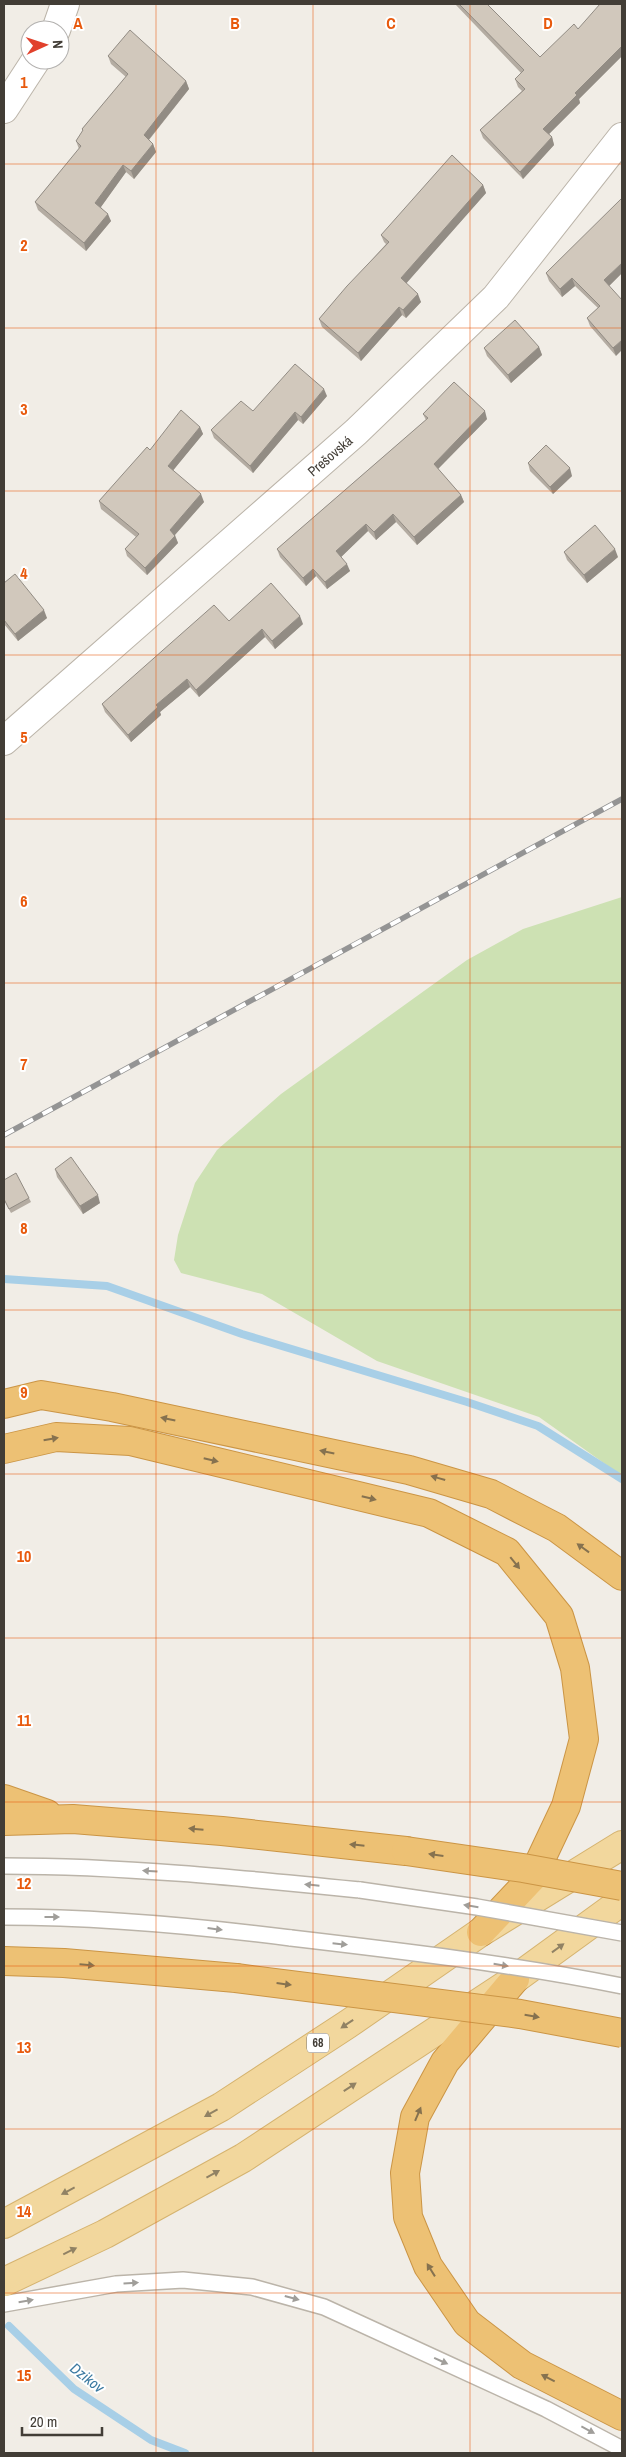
<svg xmlns="http://www.w3.org/2000/svg" width="626" height="2457" font-family="'Archivo Narrow',sans-serif">
<rect width="100%" height="100%" fill="#f1ede6"/>
<polygon fill="#cde1b3" points="622,897 622,1476 539,1417 377,1361 262,1294 181,1273 174,1260 178,1235 195,1183 217,1150 281,1094 467,960 523,929"/>
<g fill="none" stroke-linecap="round" stroke-linejoin="round">
<g stroke="#a8cfe7" stroke-width="8">
<polyline points="4,1279 107,1286 242,1334 467,1402 538,1426 622,1479"/>
<polyline points="9,2326 74,2389 151,2440 185,2453"/>
</g>
<defs>
<g id="service">
<path d="M4 1866C123 1866 241 1878 360 1890"/>
<path d="M4 1917C100 1917 196 1926 291 1938"/>
<polyline points="4,2304 116,2284 183,2280 252,2287 324,2307 546,2409 622,2449"/>
</g>
<g id="minor">
<polyline points="56,30 65,4"/>
<polyline points="4,109 36,60"/>
<polyline points="4,741 356,432 496,297 622,137"/>
</g>
<g id="primary">
<polyline points="4,2224 221,2107 348,2024 481,1932 622,1845"/>
<polyline points="4,2282 105,2234 243,2158 515,1979 622,1901"/>
</g>
<g id="motorway">
<polyline points="4,1404 41,1395 112,1407 409,1470 491,1494 557,1528 622,1576"/>
<polyline points="4,1449 56,1437 130,1441 429,1513 507,1552 559,1616 575,1668 584,1739 566,1806 532,1878 481,1932"/>
<polyline points="4,1799 47,1814"/>
<polyline points="4,1821 73,1819 222,1831 406,1851"/>
<polyline points="4,1961 64,1963 236,1978"/>
<polyline points="515,1979 445,2062 415,2117 405,2173 408,2217 428,2266 467,2323 522,2365 622,2416"/>
</g>
</defs>
<use href="#service" stroke="#bbb4a9" stroke-width="18"/>
<use href="#minor" stroke="#bbb4a9" stroke-width="30"/>
<use href="#primary" stroke="#d5b36f" stroke-width="30"/>
<use href="#motorway" stroke="#cb9545" stroke-width="30"/>
<use href="#service" stroke="#fff" stroke-width="15"/>
<use href="#minor" stroke="#fff" stroke-width="28"/>
<use href="#primary" stroke="#f2d79d" stroke-width="28"/>
<use href="#motorway" stroke="#edc174" stroke-width="28"/>
<defs>
<polyline id="rail" points="4,1135 622,799"/>
</defs>
<use href="#rail" stroke="#949494" stroke-width="5.5"/>
<use href="#rail" stroke="#fff" stroke-width="4" stroke-dasharray="11" stroke-linecap="butt"/>
<defs>
<g id="service-bridge">
<polyline points="360,1890 477,1907 622,1933"/>
<path d="M291 1938C402 1951 513 1964 622 1986"/>
</g>
<g id="motorway-bridge">
<polyline points="406,1851 523,1868 622,1886"/>
<polyline points="236,1978 520,2014 622,2033"/>
</g>
</defs>
<use href="#service-bridge" stroke="#bbb4a9" stroke-width="18" stroke-linecap="butt"/>
<use href="#motorway-bridge" stroke="#cb9545" stroke-width="30" stroke-linecap="butt"/>
<use href="#service-bridge" stroke="#fff" stroke-width="15"/>
<use href="#motorway-bridge" stroke="#edc174" stroke-width="28"/>
</g>
<g fill="#b4aca2">
<polygon points="455,4 487,4 540,57 578,29 622,4 622,56 579,99 580,103 549,134 552,137 554,145 523,179 483,138 480,130 522,91 518,87 515,79 521,73"/>
<polygon points="108,56 186,81 189,89 149,140 153,144 156,152 134,179 126,172 101,207 111,221 86,251 38,210 35,202 79,149 76,141 83,131 82,129 126,77 111,64"/>
<polygon points="483,185 486,193 406,283 421,302 406,318 402,315 361,361 322,327 319,319 386,244 384,242 381,235"/>
<polygon points="546,273 622,273 609,286 616,356 590,326 587,318 598,308 575,286 562,297 549,281"/>
<polygon points="539,347 542,355 511,383 487,356 484,348"/>
<polygon points="327,396 303,424 298,420 253,473 214,438 211,430 253,411"/>
<polygon points="423,414 487,419 438,469 461,495 464,502 417,545 396,522 376,540 368,531 341,557 350,571 327,589 316,576 306,586 280,557 277,549 426,420"/>
<polygon points="200,427 203,434 173,470 204,502 175,535 178,543 147,575 127,556 125,549 136,537 101,509 99,501 150,450"/>
<polygon points="528,463 572,476 553,494 530,471"/>
<polygon points="564,552 618,557 587,583 567,560"/>
<polygon points="4,583 47,618 18,641 4,624"/>
<polygon points="229,621 303,624 275,649 265,637 199,697 190,687 160,712 161,715 131,742 105,712 102,704"/>
<polygon points="55,1169 100,1203 83,1214 57,1177"/>
<polygon points="4,1180 29,1198 31,1202 11,1213 4,1200"/>
</g>
<g fill="#928c84">
<polygon points="622,46 622,56 579,99 580,103 546,137 543,129 575,93"/>
<polygon points="186,81 189,89 146,143 144,135"/>
<polygon points="552,137 554,145 523,179 520,172"/>
<polygon points="153,144 156,152 134,179 131,171"/>
<polygon points="123,165 126,172 98,211 95,203"/>
<polygon points="483,185 486,193 404,286 401,278"/>
<polygon points="108,214 111,221 86,251 84,243"/>
<polygon points="622,263 622,273 607,288 604,280"/>
<polygon points="572,278 575,286 562,297 560,289"/>
<polygon points="418,294 421,302 406,318 403,310"/>
<polygon points="399,307 402,315 361,361 358,353"/>
<polygon points="622,340 622,350 616,356 613,348"/>
<polygon points="539,347 542,355 511,383 508,375"/>
<polygon points="324,389 327,396 303,424 301,417"/>
<polygon points="485,411 487,419 436,471 434,464"/>
<polygon points="295,412 298,420 253,473 250,466"/>
<polygon points="200,427 203,434 171,473 168,466"/>
<polygon points="570,468 572,476 553,494 550,487"/>
<polygon points="201,494 204,502 172,538 170,530"/>
<polygon points="461,495 464,502 417,545 414,537"/>
<polygon points="393,514 396,522 376,540 374,532"/>
<polygon points="366,524 368,531 339,559 336,551"/>
<polygon points="175,536 178,543 147,575 145,568"/>
<polygon points="615,549 618,557 587,583 584,575"/>
<polygon points="347,564 350,571 327,589 325,582"/>
<polygon points="313,569 316,576 306,586 303,578"/>
<polygon points="44,610 47,618 18,641 15,634"/>
<polygon points="300,616 303,624 275,649 272,641"/>
<polygon points="262,629 265,637 199,697 196,690"/>
<polygon points="187,679 190,687 160,712 161,715 131,742 128,735 156,705"/>
<polygon points="98,1195 100,1203 83,1214 80,1206"/>
</g>
<g fill="#d1c8bc" stroke="#928c84">
<polygon points="459,4 487,4 540,57 574,24 578,29 600,4 622,4 622,46 575,93 577,95 543,129 552,137 520,172 480,130 525,89 515,79 524,70"/>
<polygon points="130,30 186,81 144,135 153,144 131,171 123,165 95,203 108,214 84,243 35,202 81,146 76,141 83,130 82,129 128,74 108,56"/>
<polygon points="452,155 483,185 401,278 418,294 403,310 399,307 358,353 319,319 347,286 389,242 381,235"/>
<polygon points="622,198 622,263 604,280 622,300 622,340 613,348 587,318 600,306 572,278 560,289 546,273"/>
<polygon points="515,320 539,347 508,375 484,348"/>
<polygon points="295,364 324,389 301,417 295,412 250,466 211,430 241,401 253,411"/>
<polygon points="454,382 485,411 434,464 461,495 414,537 393,514 374,532 366,524 336,551 347,564 325,582 313,569 303,578 277,549 428,418 423,414"/>
<polygon points="181,410 200,427 168,466 201,494 170,530 175,536 145,568 125,549 139,534 99,501 147,447 150,450"/>
<polygon points="546,445 570,468 550,487 528,463"/>
<polygon points="595,525 615,549 584,575 564,552"/>
<polygon points="15,574 44,610 15,634 4,620 4,583"/>
<polygon points="271,583 300,616 272,641 262,629 196,690 187,679 156,705 158,707 128,735 102,704 214,605 229,621"/>
<polygon points="71,1157 98,1195 80,1206 55,1169"/>
<polygon points="16,1173 29,1198 9,1209 4,1199 4,1180"/>
</g>
<defs><path id="oneway-solid" d="M-6-.8H1V-3.2L6.5 0L1 3.2V.8H-6Z" transform="scale(1.25)"/></defs>
<g fill="#86724f">
<use href="#oneway-solid" transform="translate(168 1419) rotate(-168)"/>
<use href="#oneway-solid" transform="translate(51 1439) rotate(-10)"/>
<use href="#oneway-solid" transform="translate(327 1452) rotate(-168)"/>
<use href="#oneway-solid" transform="translate(211 1460) rotate(13)"/>
<use href="#oneway-solid" transform="translate(438 1478) rotate(-164)"/>
<use href="#oneway-solid" transform="translate(369 1498) rotate(14)"/>
<use href="#oneway-solid" transform="translate(583 1548) rotate(-144)"/>
<use href="#oneway-solid" transform="translate(515 1563) rotate(51)"/>
<use href="#oneway-solid" transform="translate(196 1829) rotate(-175)"/>
<use href="#oneway-solid" transform="translate(357 1845) rotate(-174)"/>
<use href="#oneway-solid" transform="translate(436 1855) rotate(-172)"/>
<use href="#oneway-solid" transform="translate(87 1965) rotate(5)"/>
<use href="#oneway-solid" transform="translate(284 1984) rotate(7)"/>
<use href="#oneway-solid" transform="translate(532 2016) rotate(10)"/>
<use href="#oneway-solid" transform="translate(418 2114) rotate(-67)"/>
<use href="#oneway-solid" transform="translate(431 2270) rotate(-122)"/>
<use href="#oneway-solid" transform="translate(548 2378) rotate(-153)"/>
</g>
<g fill="#a09e9a">
<use href="#oneway-solid" transform="translate(150 1871) rotate(-176)"/>
<use href="#oneway-solid" transform="translate(312 1885) rotate(-174)"/>
<use href="#oneway-solid" transform="translate(471 1906) rotate(-171)"/>
<use href="#oneway-solid" transform="translate(52 1917)"/>
<use href="#oneway-solid" transform="translate(215 1929) rotate(7)"/>
<use href="#oneway-solid" transform="translate(340 1944) rotate(6)"/>
<use href="#oneway-solid" transform="translate(501 1965) rotate(9)"/>
<use href="#oneway-solid" transform="translate(131 2283) rotate(-3)"/>
<use href="#oneway-solid" transform="translate(292 2298) rotate(15)"/>
<use href="#oneway-solid" transform="translate(26 2301) rotate(-10)"/>
<use href="#oneway-solid" transform="translate(441 2361) rotate(24)"/>
<use href="#oneway-solid" transform="translate(588 2430) rotate(28)"/>
</g>
<g fill="#918264">
<use href="#oneway-solid" transform="translate(558 1948) rotate(-36)"/>
<use href="#oneway-solid" transform="translate(347 2024) rotate(146)"/>
<use href="#oneway-solid" transform="translate(350 2087) rotate(-33)"/>
<use href="#oneway-solid" transform="translate(211 2113) rotate(151)"/>
<use href="#oneway-solid" transform="translate(213 2174) rotate(-29)"/>
<use href="#oneway-solid" transform="translate(68 2191) rotate(152)"/>
<use href="#oneway-solid" transform="translate(70 2251) rotate(-26)"/>
</g>
<path fill="none" stroke="#e8590c" stroke-width="1" stroke-opacity="0.55" d="M156 4V2453M313 4V2453M470 4V2453M4 164H622M4 328H622M4 491H622M4 655H622M4 819H622M4 983H622M4 1147H622M4 1310H622M4 1474H622M4 1638H622M4 1802H622M4 1966H622M4 2129H622M4 2293H622"/>
<g text-anchor="middle" stroke-width="4" stroke-linejoin="round" paint-order="stroke">
<rect fill="#fff" stroke="#7b7772" stroke-width="1" x="307" y="2033.5" width="22" height="19" rx="4"/>
<g font-size="12" font-weight="bold" fill="#423d36">
<text x="318" y="2047">68</text>
</g>
<g font-size="14" fill="#423d36" stroke="#fff">
<text transform="translate(330 456) rotate(-41)" y="5">Prešovská</text>
</g>
<g font-size="15" font-style="italic" fill="#3c7aa1" stroke="#fff">
<text transform="translate(87 2378) rotate(38)" y="5">Dzikov</text>
</g>
</g>
<g font-size="16" text-anchor="middle" font-weight="bold" fill="#e8590c" stroke="#fff" stroke-width="4" stroke-linejoin="round" paint-order="stroke">
<text x="78" y="29">A</text>
<text x="235" y="29">B</text>
<text x="391" y="29">C</text>
<text x="548" y="29">D</text>
<text x="24" y="88">1</text>
<text x="24" y="251">2</text>
<text x="24" y="415">3</text>
<text x="24" y="579">4</text>
<text x="24" y="743">5</text>
<text x="24" y="907">6</text>
<text x="24" y="1070">7</text>
<text x="24" y="1234">8</text>
<text x="24" y="1398">9</text>
<text x="24" y="1562">10</text>
<text x="24" y="1726">11</text>
<text x="24" y="1889">12</text>
<text x="24" y="2053">13</text>
<text x="24" y="2217">14</text>
<text x="24" y="2381">15</text>
</g>
<rect width="626" height="2457" fill="none" stroke="#423d36" stroke-width="10"/>
<g transform="translate(45 45) rotate(87)"><circle r="24" fill="#ffffff" stroke="#b3b1af"/>
<path d="M0-4L9 19L0 12L-9 19Z" fill="#e1412c"/>
<text y="-8" font-size="14" font-weight="bold" text-anchor="middle" fill="#423d36">N</text>
</g>
<path d="M22 2427v8h80v-8" fill="none" stroke="#423d36" stroke-width="2.5"/>
<text x="30" y="2427" font-size="15" fill="#423d36" stroke="#ffffff" stroke-width="4" paint-order="stroke">20 m</text>
</svg>
